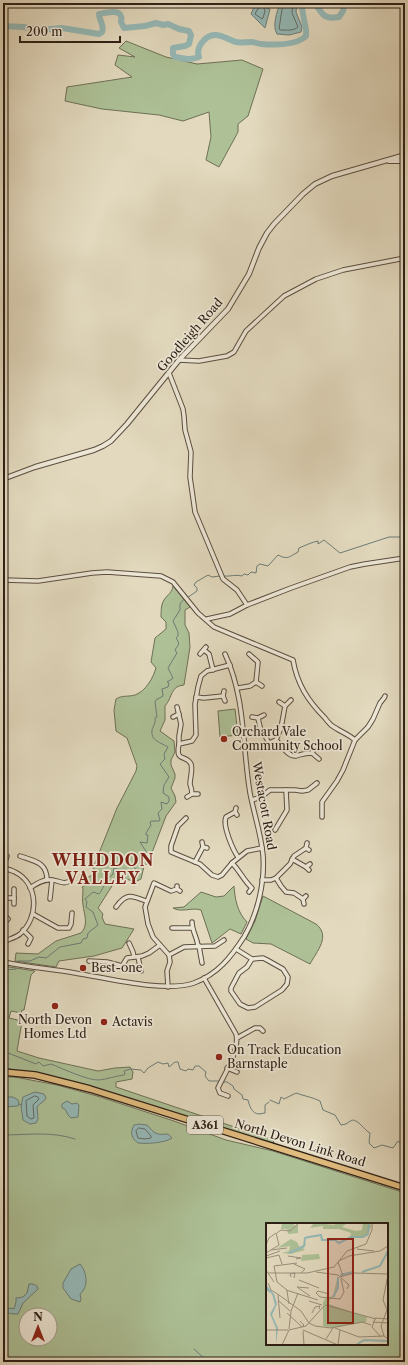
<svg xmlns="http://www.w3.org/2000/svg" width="408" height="1365" font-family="'Libre Caslon Text',serif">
<rect width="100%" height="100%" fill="#e2d9be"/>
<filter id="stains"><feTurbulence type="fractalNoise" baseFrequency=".005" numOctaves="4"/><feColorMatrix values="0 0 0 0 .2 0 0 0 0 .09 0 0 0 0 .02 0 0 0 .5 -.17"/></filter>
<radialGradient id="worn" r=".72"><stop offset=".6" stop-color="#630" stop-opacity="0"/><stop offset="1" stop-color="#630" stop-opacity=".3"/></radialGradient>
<g fill="#adc096" stroke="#6e7056" fill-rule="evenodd">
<polygon points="126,41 166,57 197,64 242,60 263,69 248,116 238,124 238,132 219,167 206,160 211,137 209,112 183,121 159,115 102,109 65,101 67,87 132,77 115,65 118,55 135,57 119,48"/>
<path d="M173 586 190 607 185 610V625L189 633 190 647 184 685C170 686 173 697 165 706V720L160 731 174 741 175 752 171 760V765L175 774V778L171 788 175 796 176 802 166 816 148 863 144 866 141 879 135 882 121 877 117 878 98 908 103 914 102 917 105 924 134 929 122 948 94 956 59 961 56 967 15 961 16 953 38 954 56 941 81 933C89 925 84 914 83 905 82 900 83 894 83 889L82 887 90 883 87 878 96 873 93 868 117 808 136 771 137 766 127 738 116 731 114 710 116 699C122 695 128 697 135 695 146 691 153 678 156 668L151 662 155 638 166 629V622L161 617C161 611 161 605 164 600 168 594 172 593 173 586Z"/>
<polygon points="235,709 238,735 220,737 218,711"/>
<path d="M234 886C235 899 237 912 247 922L241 934 230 929 212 943 201 910C192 907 181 913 173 908L184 907 201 892 216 897 224 896Z"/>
<path d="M263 896 316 924C331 936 317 951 310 964L271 944 253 943 246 939 255 921Z"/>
<polygon points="3,966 35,971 31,975 24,1010 22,1010 21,1013 11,1011 9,1018 22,1021 17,1051 39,1058 98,1071 115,1068 130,1067 133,1072 132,1079 116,1082 116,1087 267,1138 272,1137 274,1143 268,1142 42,1075 3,1068"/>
<path d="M3 1077H15L57 1085 97 1096 174 1121 226 1140 273 1151 405 1193V1362H3ZM267 1224H387V1344H267ZM26 1315H50V1339H26Z"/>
</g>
<g fill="#95b9b7" stroke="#6c7c77">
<path d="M280 3H297L296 12 302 27 301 32 289 35 277 34C272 26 277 12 280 3Z"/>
<polygon points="257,5 270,9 265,28 251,14 254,7"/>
<path d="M35 1092 44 1094 46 1098C44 1102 40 1103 37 1107L38 1119 36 1123 30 1124 23 1120 21 1106 23 1097Z"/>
<polygon points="3,1097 13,1097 18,1100 19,1103 18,1106 3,1107"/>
<polygon points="67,1101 72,1104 77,1103 79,1105 78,1117 71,1118 68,1115 65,1109 62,1108 62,1104"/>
<path d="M139 1124 147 1125C155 1134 156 1135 168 1134L172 1138C165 1143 147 1144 138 1143 131 1138 130 1132 134 1125Z"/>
<path d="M80 1264C87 1272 89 1287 80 1294L81 1299 80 1302 71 1299 63 1288V1283L71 1269Z"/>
<path d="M29 1284H33L37 1286 38 1289 23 1303 18 1314C12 1314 8 1314 4 1310L11 1308 14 1309 16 1302V1298L23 1297 27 1293Z"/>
</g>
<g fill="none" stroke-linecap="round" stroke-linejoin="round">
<g stroke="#626c66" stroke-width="1">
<polyline points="261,3 262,6 257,10 255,14 262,19 263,18 265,11 263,6 267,3"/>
<path d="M283 3 279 29 281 30C286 30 294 31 298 27L292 13 293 3"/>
<polygon points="35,1096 38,1097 39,1099 33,1105 34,1118 31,1119 27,1116 26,1101"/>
<polygon points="139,1128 145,1129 151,1136 151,1138 145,1139 138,1138 136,1131"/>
</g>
<g stroke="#6c7c77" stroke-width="1">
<path d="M223 576C230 577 235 574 242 576L244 574 248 575 251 572 256 573 257 566 260 564 268 566 278 555C288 560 289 557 298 552L299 548C304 546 312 542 318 541V544L324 540 340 553 389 537H405"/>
<polyline points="187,598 197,591 197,588 194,585 196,582 208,575 212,577 220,576"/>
<path d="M18 961H30L39 957 46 958 60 947 81 943 83 939 87 938 88 933 98 925 93 912 86 907 87 902 85 899 93 892 99 894C101 892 102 889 104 886L105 882 113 874 114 868 121 870 126 869 131 874 136 870 132 863 139 860 147 853 140 842 147 843 148 835H146V833L151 825 150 823 151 821H159L160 820 158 813 162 809 161 802 167 804 169 801V797L163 793 164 785 169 777 160 764 165 759 164 754 168 747C162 743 150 741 152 730 153 726 156 723 155 718L157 717 155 702 156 700 163 696 162 689 168 687 169 683 167 682 172 679 173 678 168 668 177 653 175 650C179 644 180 644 176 638L178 636V632L173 621 180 610V604L184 599"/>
<polyline points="3,972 5,970 16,969"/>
<path d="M3 1051 36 1064 39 1062 43 1066 51 1064C61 1068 89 1081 99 1080 108 1079 115 1076 124 1075L125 1074 124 1071 130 1069 141 1070 144 1073 148 1068 158 1062 163 1064 168 1063 169 1067 175 1062H178L180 1069 186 1071 188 1069 193 1070 195 1066H199L206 1072 205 1076 209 1081H220"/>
<path d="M223 1082H227L233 1086 234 1089 242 1095 243 1099 248 1100C249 1105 252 1114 259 1114 261 1114 263 1113 265 1113V1105L269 1102"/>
<path d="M270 1100 279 1104 281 1097 284 1099 296 1093C304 1096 312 1097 320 1101L323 1110 335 1115 341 1125 346 1124 352 1120C359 1120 364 1130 370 1133L369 1143 374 1148 382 1145 393 1148 398 1141 400 1143 405 1142"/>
<polyline points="19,1104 22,1105"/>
<path d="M3 1135C27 1135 51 1131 75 1139"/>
<polyline points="194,1349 207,1361"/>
</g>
<g stroke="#95b9b7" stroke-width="6">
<path d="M315 3C322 14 324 20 339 17L343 11 345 3"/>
<path d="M3 26 23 27 41 30 62 28 99 34 102 32C105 25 99 21 99 14 108 12 124 8 121 22L124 28 145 26 156 23 163 25 168 24 179 29 189 31 191 35 189 44 185 46 173 48V54L175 57C183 59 192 60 199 57 195 47 206 35 215 35 223 35 229 40 236 42 241 43 246 42 252 42 255 42 258 44 261 44 274 45 296 46 306 36V30L301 3"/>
</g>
<defs>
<g id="minor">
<polyline points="179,360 199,361 227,356 234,352 246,331 284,296 316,279 343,270 405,258"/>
<polyline points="169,373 183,409 184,416 185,430 191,452 190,477 195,512 223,579 237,590 247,605"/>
<path d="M3 580 38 581 92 573 107 572 161 576 173 582 198 613 214 627 293 660C297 684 308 701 325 718 327 721 329 723 331 725 339 731 348 734 355 740L343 770 337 781 322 802V817"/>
<polyline points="207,619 230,614 247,605 291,588 350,567 365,564 405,558"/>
<polyline points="204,650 209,654 213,670"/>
<polyline points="200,654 206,647"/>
<polyline points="256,682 262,686"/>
<polyline points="238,688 250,686 256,682 258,662 249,654"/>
<polyline points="224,691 223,696 225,701"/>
<polyline points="196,697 204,698 223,696"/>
<polyline points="279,702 285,706"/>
<polyline points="177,707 181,724 179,736 179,744"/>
<polyline points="173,717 179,714"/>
<polyline points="252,717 258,718 264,715"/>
<polyline points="258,718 260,727 269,743"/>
<path d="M276 740C281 745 288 757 296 756 302 754 306 753 312 753L319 759"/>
<polyline points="355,740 368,727 373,719 380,703 384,698 385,696"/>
<polyline points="245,748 262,746 276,740 281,728 285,706 291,700"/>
<polyline points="312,753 315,747"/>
<path d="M192 794C192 791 191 787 190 784 190 778 193 770 191 764 186 754 175 763 179 744L192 741 196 735 195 704 198 687 201 676 207 671 230 665"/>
<polyline points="187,797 192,794 198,794"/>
<polyline points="252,800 261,797 270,790 295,790 302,791 308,790 317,783"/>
<polyline points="236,808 235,812 237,815"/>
<path d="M235 812 226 817C222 825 233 850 238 857"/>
<polyline points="186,818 178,826 171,846 171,852 200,864 212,875 218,877 222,875 232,863 247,851 262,848"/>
<polyline points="275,830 287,810 286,790"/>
<polyline points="202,842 203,847 207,848"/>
<polyline points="307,843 306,848 309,850"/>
<path d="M20 856C34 861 47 862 47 880"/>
<polyline points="292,859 306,867"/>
<polyline points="195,862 203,847"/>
<path d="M232 863C240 871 244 881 252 888L249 892"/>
<path d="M3 868C7 869 11 870 15 872 39 884 39 918 20 934 15 938 9 939 3 942"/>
<polyline points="3,868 7,856"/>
<polyline points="309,870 306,867 310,864"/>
<polyline points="276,878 281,886 286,892 294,893 303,899"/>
<polyline points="262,880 271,880 276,878 290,864 294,856 306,848"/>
<polyline points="177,886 177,889 180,891"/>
<path d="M30 888C36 884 43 879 51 880 60 880 62 886 72 880"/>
<polyline points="14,889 14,904"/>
<polyline points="3,898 14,898"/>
<polyline points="50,899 52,880"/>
<polyline points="304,904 303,899 306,896"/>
<path d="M116 907C126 893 131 895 146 901"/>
<polyline points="3,914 8,919 3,924"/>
<polyline points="33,914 58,928 69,928 71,924 72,913"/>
<path d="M192 922C192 931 197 937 198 946"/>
<polyline points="172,928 192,928"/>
<polyline points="23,930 31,938 28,944"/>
<polyline points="129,943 133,952 134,957"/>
<polyline points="199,946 202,963"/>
<polyline points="236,949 252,959 263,958 267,960 283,969 288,977 287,984 282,990 255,1007 248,1008 240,1004 231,991 231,988 239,973 247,967 252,959"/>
<polyline points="169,955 184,947 215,946 224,940"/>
<polyline points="138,957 141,971"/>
<polyline points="89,961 107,962 122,966 127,958 142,956 149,953 160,945"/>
<path d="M3 962C27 967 51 969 75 973 107 978 165 993 194 983 218 974 231 957 244 937 258 913 265 882 263 855 261 834 254 814 250 793 242 746 246 699 225 654"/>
<path d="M204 978 236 1034C240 1050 225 1073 218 1088L220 1093 228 1096"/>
<polyline points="168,987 167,971 170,962 169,955 153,937 148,924 145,907 154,883 171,891 177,889"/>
<polyline points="237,1038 255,1028 260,1028 263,1031"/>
<polyline points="227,1068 237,1072"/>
</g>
<g id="tertiary">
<polyline points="389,161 405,161"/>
<polyline points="3,479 35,467 94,450 103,446 111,441 127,424 179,360 228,309 249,274 259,248 267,233 274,224 303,194 315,184 332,176 405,155"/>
</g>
<polyline id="trunk" points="3,1072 35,1075 90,1089 405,1188"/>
</defs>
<use href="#minor" stroke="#5c4e40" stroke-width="5.5"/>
<use href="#tertiary" stroke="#5c4e40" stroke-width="6"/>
<use href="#trunk" stroke="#2f2016" stroke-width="8"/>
<use href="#minor" stroke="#ece6d5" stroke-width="3.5"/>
<use href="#tertiary" stroke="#ece6d5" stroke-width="4"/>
<use href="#trunk" stroke="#e1bc7f" stroke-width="5.5"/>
</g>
<g fill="#8f2418" stroke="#ece6d5" stroke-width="1.5">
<circle cx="224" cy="739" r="4"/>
<circle cx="83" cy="968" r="4"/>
<circle cx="55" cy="1006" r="4"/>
<circle cx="104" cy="1022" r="4"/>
<circle cx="219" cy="1057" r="4"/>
</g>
<g text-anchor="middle" stroke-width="3.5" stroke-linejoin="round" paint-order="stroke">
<rect fill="#ece6d5" stroke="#685b4f" stroke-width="1" x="187" y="1116" width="36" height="18" rx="3"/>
<g font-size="11" font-weight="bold" fill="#2f2016">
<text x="205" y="1129">A361</text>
</g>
<g font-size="12" fill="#2f2016" stroke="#ece6d5">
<text transform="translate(190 335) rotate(-49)" y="4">Goodleigh Road</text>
<text transform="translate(264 806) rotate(80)" y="4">Westacott Road</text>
<text transform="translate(300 1143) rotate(17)" y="4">North Devon Link Road</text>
</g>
<g font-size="12" fill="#2f2016" stroke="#ece6d5" text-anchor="start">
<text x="232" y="736">Orchard Vale<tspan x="232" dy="14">Community School</tspan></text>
<text x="91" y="972">Best-one</text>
<text x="55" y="1024" text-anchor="middle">North Devon<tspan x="55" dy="14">Homes Ltd</tspan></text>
<text x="112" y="1026">Actavis</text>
<text x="227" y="1054">On Track Education<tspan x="227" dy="14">Barnstaple</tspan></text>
</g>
<g font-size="16" font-weight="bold" letter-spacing="1" fill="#7a1f14" stroke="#ece6d5">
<text x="103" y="866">WHIDDON<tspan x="103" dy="18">VALLEY</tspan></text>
</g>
</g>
<g transform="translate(266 1223)">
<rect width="122" height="122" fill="#e2d9be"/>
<path d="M16 0H28V3L32 1V10L22 11 21 6H15ZM48 0 69 2V0H81L76 4 90 8 96 7 97 0 106 2 101 13 84 15 85 10 73 6H57V3L44 5ZM25 16 31 19 34 25 38 23V18L40 21 37 25 39 27 25 31 16 30 23 28 24 23 11 25ZM53 31 54 36 35 38 36 32ZM72 52V65L68 72 70 73 64 76 63 81 101 94 100 99 66 105 57 103V80L59 75 67 73Z" fill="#adc096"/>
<path d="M0 62 8 71 11 81 6 92 12 105 10 122V105L4 91 9 82 6 71 0 67Z" fill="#95b9b7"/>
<path fill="none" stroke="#95b9b7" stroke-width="2" d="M23 30 38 23 39 15 43 14 55 12 56 17H69L73 20 85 14H97L102 11 103 0M96 49 114 43 122 28M74 52 87 49M67 74 72 65V54M90 122 98 117 122 118"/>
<path fill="none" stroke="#9a8f7b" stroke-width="1" d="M11 10 15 7 24 8 33 0M0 22 3 15 10 10M91 26 108 28M5 27 21 25M0 30 13 22 10 10M0 33 14 28M22 33 35 35 30 36M0 35 13 32 16 41M73 38 83 33 114 28 122 23M72 39 77 53M28 41 39 46 35 50M8 43 31 40M8 43 11 59M0 47 8 59M50 49 72 52 83 62 81 66M2 50H41L68 44 81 28 100 21 106 7V0M25 54 24 51 29 50 28 55M74 54 88 50 122 51M33 57 53 65M11 59 21 67M2 60 5 67 13 72M31 64 44 73M31 64 43 65M20 67 52 77M21 68 23 81M12 72 14 95M13 72 35 88 43 100 49 103 65 105 96 99 105 102M54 74 50 70 52 68 63 71M54 74 74 76M74 76 78 69 75 56M13 78 24 88M43 78 56 82M59 82 110 96M21 90 36 104 38 102 34 98M46 90 49 84 54 83 53 86M109 95 122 96M109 96 106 104 115 114M107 99 122 100M69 105 93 114 118 113 122 116M23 106 25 88 32 70M0 107H22M23 107 40 103 58 83M37 107 72 122M37 108 38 122M118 113 115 103 121 87 117 77 122 52M60 116 67 105M16 122 23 107M72 122 74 107"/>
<path fill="#8f2418" fill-opacity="0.15" stroke="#8f2418" stroke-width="2" d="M62 16H87V100H62Z"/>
<rect width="122" height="122" fill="none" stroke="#2f2016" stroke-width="2"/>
</g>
<rect width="408" height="1365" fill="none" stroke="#e2d9be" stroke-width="16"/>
<rect x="4" y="4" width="400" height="1357" fill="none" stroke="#2f2016" stroke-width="2"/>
<rect x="8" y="8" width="392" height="1349" fill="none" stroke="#2f2016"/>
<g transform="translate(38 1327)"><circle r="19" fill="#ece6d5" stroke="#a09789"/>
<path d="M0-3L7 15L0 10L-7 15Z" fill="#8f2418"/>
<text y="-6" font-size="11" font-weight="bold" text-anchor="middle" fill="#2f2016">N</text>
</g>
<path d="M20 36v6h100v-6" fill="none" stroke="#2f2016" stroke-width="2"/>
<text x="26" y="36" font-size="12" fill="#2f2016" stroke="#ece6d5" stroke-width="3" paint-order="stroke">200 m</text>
<rect width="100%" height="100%" filter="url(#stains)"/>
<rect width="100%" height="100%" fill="url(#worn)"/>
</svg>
